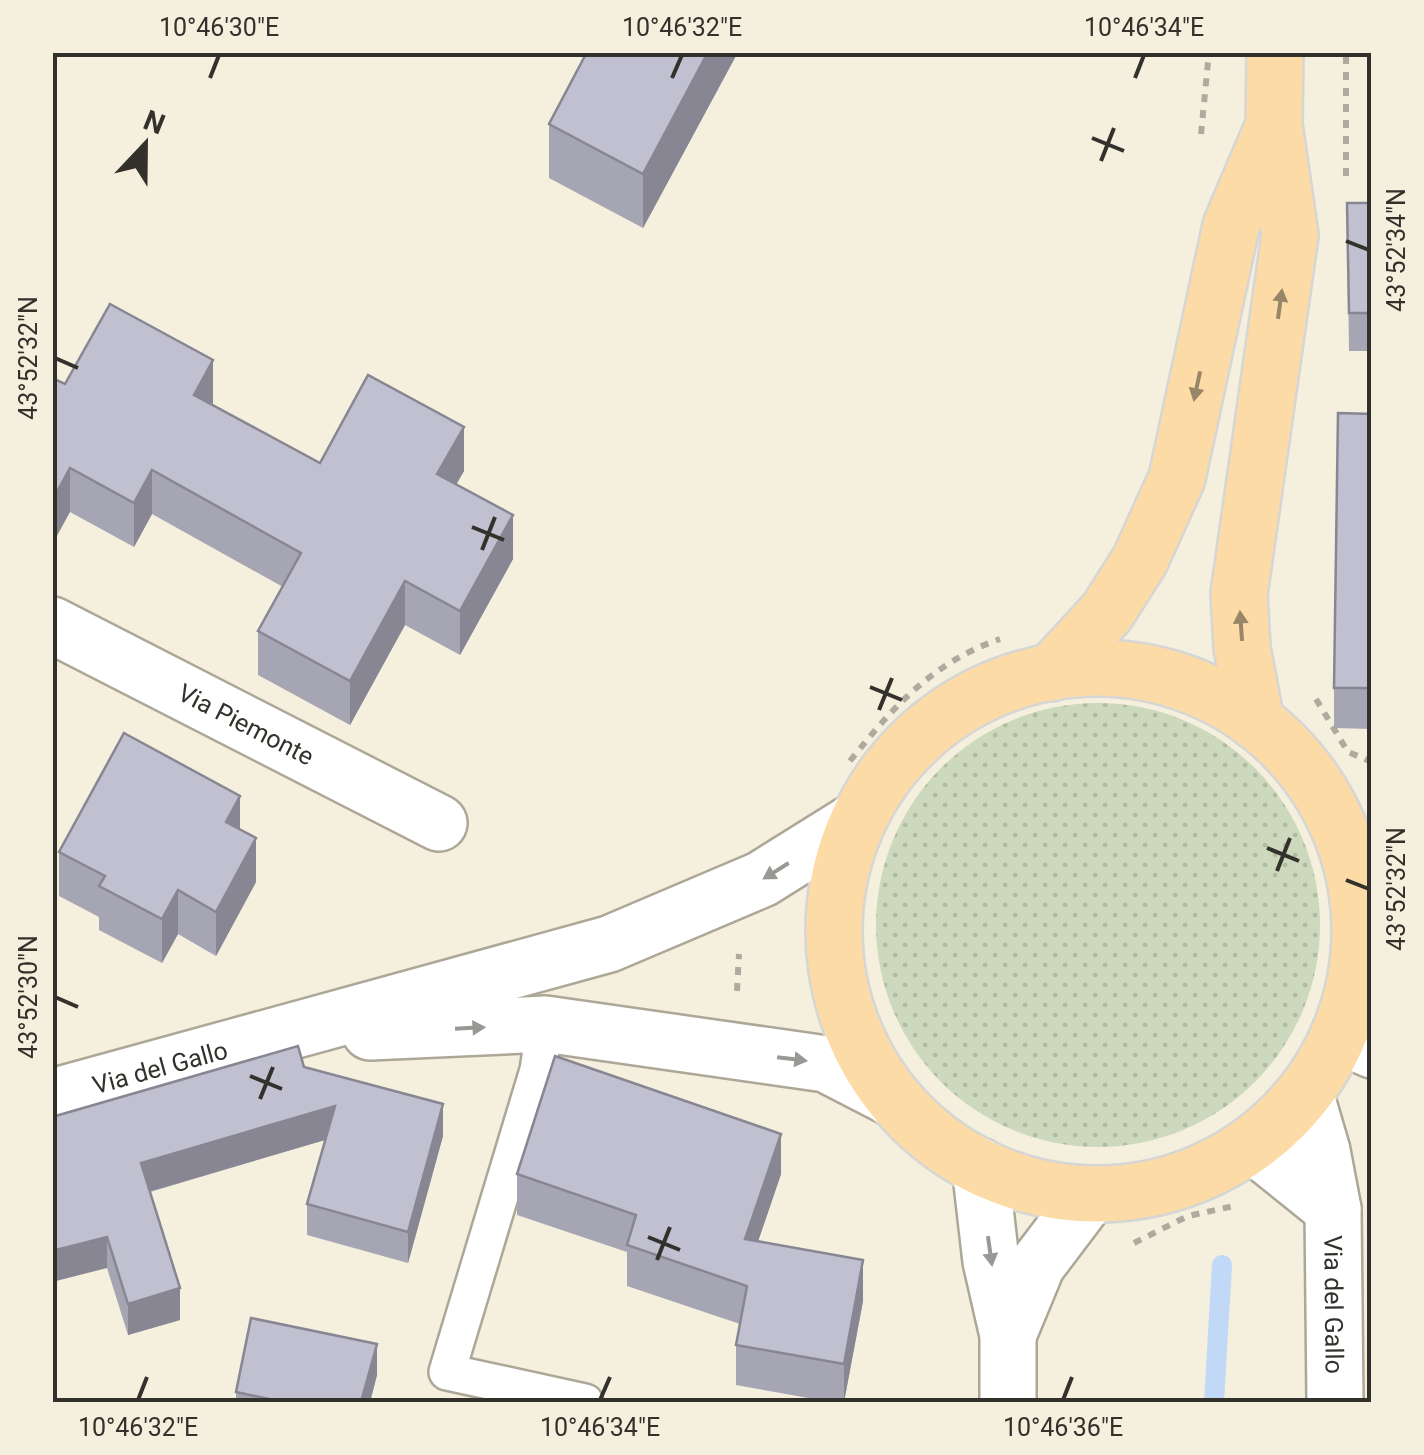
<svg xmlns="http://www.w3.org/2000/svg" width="1424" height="1455" font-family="Roboto,sans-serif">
<defs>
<pattern id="grass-dots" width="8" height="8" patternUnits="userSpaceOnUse" patternTransform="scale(2.5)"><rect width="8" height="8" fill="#cdd9bc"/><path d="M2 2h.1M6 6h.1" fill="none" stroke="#b0bba2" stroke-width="1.8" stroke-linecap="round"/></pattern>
</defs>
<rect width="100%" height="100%" fill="#f5efde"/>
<circle fill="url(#grass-dots)" cx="1098" cy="925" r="222"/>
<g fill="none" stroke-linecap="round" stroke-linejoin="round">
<polyline stroke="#c2d8f7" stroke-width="20" points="1214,1402 1222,1265"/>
<defs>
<polyline id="lane" points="545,1024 538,1070 447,1372 585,1402"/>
<g id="street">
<path id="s1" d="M52 625 439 823"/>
<polyline points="1339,1035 1372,1050"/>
<path id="s2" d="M1305 1093 1322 1151 1333 1209 1335 1402"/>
<polyline points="1252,1144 1333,1209"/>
<polyline points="980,1166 991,1261 1008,1335 1008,1402"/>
<polyline points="1008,1335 1037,1265 1090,1195"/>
</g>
<g id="secondary">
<polyline points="370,1032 545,1024 826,1064 894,1099"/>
<path id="s3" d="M52 1097 609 944 762 879 858 819"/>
</g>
<g id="primary">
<circle cx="1097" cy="931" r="263"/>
<polyline points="1051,673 1107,612 1140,560 1177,478 1231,226 1274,125"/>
<polyline points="1256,722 1242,648 1239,594 1290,235 1274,125 1275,52"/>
</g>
</defs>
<use href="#lane" stroke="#ada797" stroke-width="40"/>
<use href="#street" stroke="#ada797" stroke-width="60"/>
<use href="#secondary" stroke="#ada797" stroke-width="60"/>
<use href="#primary" stroke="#d6d6d5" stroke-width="60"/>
<g stroke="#aeaa9d" stroke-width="6" stroke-dasharray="8 8" stroke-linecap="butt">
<polyline points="1201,134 1209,52"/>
<polyline points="1346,176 1346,52"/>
<polyline points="1316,699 1348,752 1372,762"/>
<path d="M850 761C893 707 933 662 1000 639"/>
<polyline points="737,991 739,954"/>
<polyline points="1134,1243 1188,1216 1234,1206"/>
</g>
<use href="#lane" stroke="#fff" stroke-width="35"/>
<use href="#street" stroke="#fff" stroke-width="55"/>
<use href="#secondary" stroke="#fff" stroke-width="55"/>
<use href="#primary" stroke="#fddba6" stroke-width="55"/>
</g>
<g fill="#a6a5b4">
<polygon points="587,52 738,52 643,228 549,178 549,124"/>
<polygon points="1347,203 1372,203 1372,351 1349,351"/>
<polygon points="65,384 213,405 320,463 464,471 456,484 513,559 460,655 405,625 350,725 258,675 258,631 283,587 152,514 134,547 70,512"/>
<polygon points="1372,414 1372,729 1334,728 1334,688"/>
<polygon points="240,829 256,882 216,956 178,934 162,963 99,930 99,917 59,896 59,852"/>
<polygon points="304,1067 443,1136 408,1263 307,1235 307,1204 325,1140 150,1192 180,1320 128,1335 107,1268 52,1117"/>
<polygon points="517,1174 781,1174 758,1241 863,1301 844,1402 831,1402 736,1385 736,1345 740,1324 627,1286 627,1252 517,1215"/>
<polygon points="377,1375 370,1402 236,1402 236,1392"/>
</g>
<g fill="#878692">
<polygon points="708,52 738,52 643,228 643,174"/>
<polygon points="213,360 213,404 194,395"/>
<polygon points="464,427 464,471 437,518 437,474"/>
<polygon points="70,468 70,512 52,545 52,501"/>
<polygon points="152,470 152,514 134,547 134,503"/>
<polygon points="513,515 513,559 460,655 460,611"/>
<polygon points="405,581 405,625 350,725 350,681"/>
<polygon points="240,796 240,840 226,822"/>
<polygon points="256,838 256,882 216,956 216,912"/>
<polygon points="178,890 178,934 162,963 162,919"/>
<polygon points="443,1104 443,1136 408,1263 408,1232"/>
<polygon points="335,1106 335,1137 141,1194 141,1163"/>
<polygon points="781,1134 781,1174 745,1280 745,1239"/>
<polygon points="107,1237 107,1268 52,1282 52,1251"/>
<polygon points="863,1260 863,1301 844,1402 844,1364"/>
<polygon points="180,1288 180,1320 128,1335 128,1304"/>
<polygon points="377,1344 377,1375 370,1402 361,1402"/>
</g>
<g fill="#c1c0d1" stroke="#878692" stroke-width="2.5">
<polygon points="587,52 708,52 643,174 549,124"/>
<polygon points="1347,203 1372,203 1372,313 1349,313"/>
<polygon points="110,304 213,360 194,395 320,463 368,375 464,427 437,474 513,515 460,611 405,581 350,681 258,631 301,553 152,470 134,503 70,468 52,501 52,378 65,384"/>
<polygon points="1338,413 1372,414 1372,688 1334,688"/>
<polygon points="124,733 240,796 226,822 256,838 216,912 178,890 162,919 99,886 105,876 59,852"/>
<polygon points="298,1046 304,1067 443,1104 408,1232 307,1204 335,1106 141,1163 180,1288 128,1304 107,1237 52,1251 52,1117"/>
<polygon points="555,1056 781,1134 745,1239 863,1260 844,1364 736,1345 747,1286 627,1245 636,1215 517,1174"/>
<polygon points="251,1318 377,1344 361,1402 283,1402 236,1392"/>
</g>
<defs><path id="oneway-solid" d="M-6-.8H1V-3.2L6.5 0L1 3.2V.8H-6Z" transform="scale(2.5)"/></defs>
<g fill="#988668">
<use href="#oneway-solid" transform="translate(1280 304) rotate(-82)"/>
<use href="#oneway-solid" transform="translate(1197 386) rotate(102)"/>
<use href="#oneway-solid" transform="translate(1241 626) rotate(-94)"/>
</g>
<g fill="#999895">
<use href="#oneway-solid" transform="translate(776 871) rotate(148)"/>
<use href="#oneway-solid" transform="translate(470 1028) rotate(-3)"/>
<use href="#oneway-solid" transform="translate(792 1059) rotate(7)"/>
<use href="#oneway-solid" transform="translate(990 1251) rotate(82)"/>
</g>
<path fill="none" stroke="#33312b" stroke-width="4" d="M210 78 219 55M672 78 682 55M1135 78 1144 55M1092 138 1124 151M1101 161 1114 128M1346 241 1369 250M55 358 78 368M472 527 504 540M482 550 495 517M870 687 902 700M879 710 892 678M1267 848 1299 861M1277 871 1290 838M1346 880 1369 889M55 997 78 1007M250 1076 282 1089M260 1099 273 1067M648 1237 680 1250M657 1260 670 1227M138 1400 147 1377M600 1400 610 1377M1063 1400 1072 1377"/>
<g text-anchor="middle" stroke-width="10" stroke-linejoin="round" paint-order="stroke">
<g font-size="25" fill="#33312b" stroke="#f5efde">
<text dy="9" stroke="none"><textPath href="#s1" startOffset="218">Via Piemonte</textPath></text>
<text dy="9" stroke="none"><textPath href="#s3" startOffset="112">Via del Gallo</textPath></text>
<text dy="9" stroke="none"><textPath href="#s2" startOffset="215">Via del Gallo</textPath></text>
</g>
</g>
<rect width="1424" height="1455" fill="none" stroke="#f5efde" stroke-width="110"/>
<g transform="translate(145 145) rotate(22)" stroke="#f5efde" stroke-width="8" paint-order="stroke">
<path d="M0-8L18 38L0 25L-18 38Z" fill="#33312b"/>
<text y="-15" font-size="28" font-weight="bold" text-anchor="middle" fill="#33312b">N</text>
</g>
<rect x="55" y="55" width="1314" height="1345" fill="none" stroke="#33312b" stroke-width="4"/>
<g font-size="25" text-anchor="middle" fill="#33312b">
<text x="219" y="36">10°46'30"E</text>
<text x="682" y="36">10°46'32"E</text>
<text x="1144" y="36">10°46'34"E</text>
<text transform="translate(1396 250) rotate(-90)" y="9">43°52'34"N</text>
<text transform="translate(28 358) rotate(-90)" y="9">43°52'32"N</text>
<text transform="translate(1396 889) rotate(-90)" y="9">43°52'32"N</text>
<text transform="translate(28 997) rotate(-90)" y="9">43°52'30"N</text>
<text x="138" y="1436">10°46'32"E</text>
<text x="600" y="1436">10°46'34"E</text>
<text x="1063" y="1436">10°46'36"E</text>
</g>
</svg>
